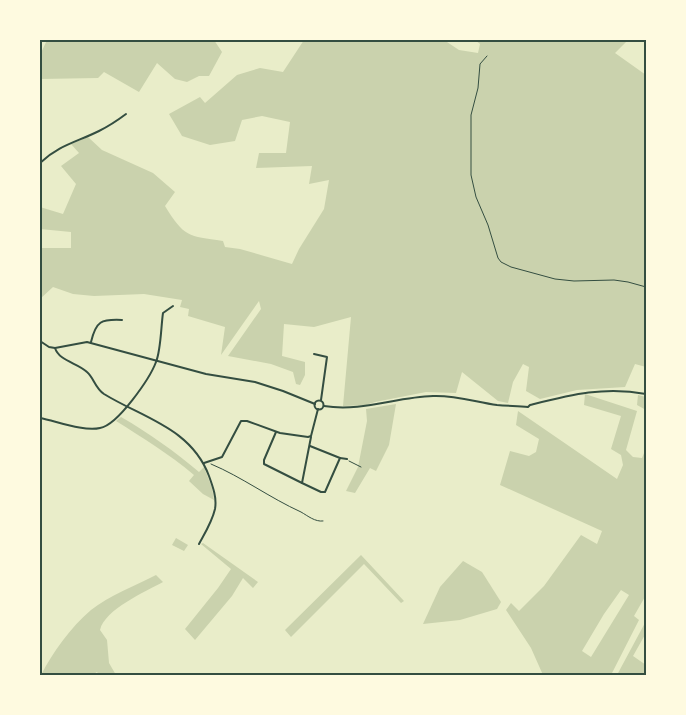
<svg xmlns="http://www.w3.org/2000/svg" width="686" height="715" font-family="Roboto,sans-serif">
<rect width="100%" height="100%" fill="#e9edc9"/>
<g fill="#cad2ad" fill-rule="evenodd">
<polygon points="47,40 214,40 222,52 209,76 199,76 187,82 175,79 157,63 139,92 104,72 98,78 40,79 40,55"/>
<path d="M304 40H444L459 50 478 53 480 44 475 40H628L615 53 646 75V367L635 364 625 387 577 390 540 399 526 391 529 367 523 364 513 382 508 403 498 401 462 372 456 393 426 392 375 402 366 405 343 406 351 317 314 327 284 324 282 356 305 362V375L300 385 296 384 293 372 271 364 228 356 261 309 259 301 221 355 225 327 188 316 189 309 180 307 182 300 144 294 94 296 73 294 53 287 40 299V248H71V232L40 229V207L63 214 76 184 61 166 79 153 71 144 88 137 102 150 153 173 175 192 165 206C184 237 188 236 223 241L225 247 240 249 292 264 299 249 324 209 329 180 309 184 312 166 256 168 259 153H286L290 122 262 116 242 120 235 141 210 145 182 136 169 114 200 97 205 103 237 75 260 68 283 72Z"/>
<path d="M585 394 637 411 626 450 633 457 642 458 646 448V595L634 616 639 620 611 675H543L531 648 506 610 511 603 519 611 544 586 581 535 597 544 602 531 500 485 510 451 529 456 536 452 539 439 516 425 518 411 617 479 623 465 621 455 611 449 621 416 584 405ZM621 590 629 595 591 657 582 651 604 614Z"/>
<polygon points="638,395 646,397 646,410 637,405"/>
<polygon points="396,404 389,445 376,471 370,468 355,493 346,491 358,467 367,421 366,409"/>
<path d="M121 417C149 433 174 451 199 472L204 467 212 488 214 500 203 494 189 481 194 475C169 454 143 438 116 421Z"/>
<polygon points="176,538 188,545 184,551 172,545"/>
<polygon points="203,543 258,582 253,588 243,578 232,596 195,640 185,629 218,588 231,569 201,544"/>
<polygon points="361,555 404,601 401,603 364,564 291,637 285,630"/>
<polygon points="463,561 482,572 501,602 497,609 460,620 423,624 440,587"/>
<path d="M156 575 163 582C145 592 105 609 100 630L107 640 109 663 116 675H99L97 672 92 675H41C53 652 71 627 91 610 110 595 135 586 156 575Z"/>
<polygon points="646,621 646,633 633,656 646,665 646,675 617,675"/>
</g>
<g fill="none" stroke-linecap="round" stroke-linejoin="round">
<g stroke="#344e41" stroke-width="1">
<polyline points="487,56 480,64 478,88 471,115 471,175 476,197 488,225 498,258 501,262 511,267 555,279 574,281 614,280 628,282 646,287"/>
<polyline points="349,461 361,467"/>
<path d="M211 464C242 477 270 498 301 512 308 516 315 522 323 521"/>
</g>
<g stroke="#344e41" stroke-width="2">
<path d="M40 163C59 145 77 142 99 131 109 126 118 120 126 114"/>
<path d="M40 341 49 347 55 348C59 361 78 363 87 372 94 378 95 388 104 394 143 418 191 428 209 476 213 487 217 498 215 509 212 522 205 533 199 544"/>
<path d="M91 342C96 321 101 319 122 320"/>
<polyline points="55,348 87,342 206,374 255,382 283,391 315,404"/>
<polyline points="314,354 327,357 321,400"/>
<circle cx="319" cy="405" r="4.5"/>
<path d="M324 406C362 412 396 397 433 396 455 395 476 402 497 405 508 406 518 406 528 407L530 405C570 395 604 386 646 394"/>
<path d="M40 418C56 421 84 432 100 428 118 425 150 378 156 362 161 350 161 326 163 313L173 306"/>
<polyline points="276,432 264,460 264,464 302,483 311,437"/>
<polyline points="340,458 347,459"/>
<polyline points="204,463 222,457 241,421 247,421 280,433 308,437 311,436 318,409"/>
<polyline points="302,483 321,492 325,492 340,458 310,446"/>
</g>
</g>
<rect width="686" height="715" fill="none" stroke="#fefae0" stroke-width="82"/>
<rect x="41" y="41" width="604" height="633" fill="none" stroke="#344e41" stroke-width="2"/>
</svg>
